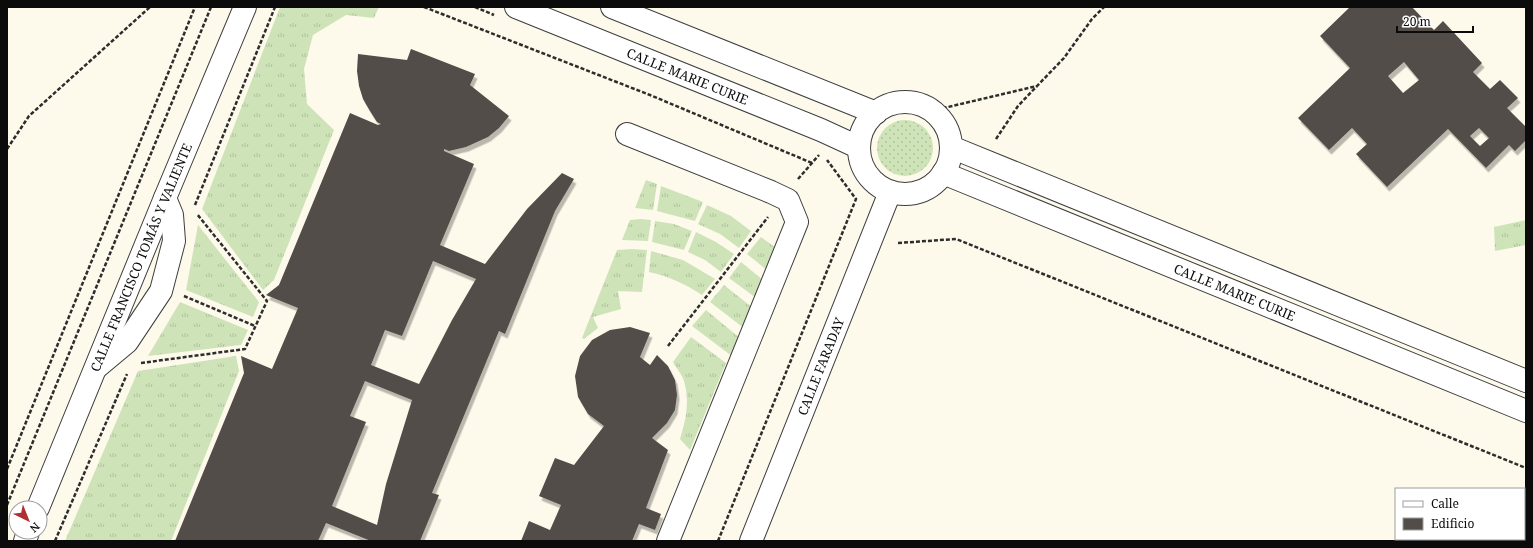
<svg xmlns="http://www.w3.org/2000/svg" width="1533" height="548" font-family="'Noto Serif',serif">
<defs>
<pattern id="grass-tufts" width="24" height="20" patternUnits="userSpaceOnUse"><rect width="24" height="20" fill="#cee4b8"/><path d="M3 7l-1-3M5 7V3M7 7l1-3M15 17l-1-3M17 17v-4M19 17l1-3" fill="none" stroke="#b0c29d"/></pattern>
<pattern id="garden-dots" width="8" height="8" patternUnits="userSpaceOnUse"><rect width="8" height="8" fill="#cee4b8"/><path d="M2 2h.1M6 6h.1" fill="none" stroke="#b0c29d" stroke-width="1.8" stroke-linecap="round"/></pattern>
<filter id="shadow"><feDropShadow dx="2.5" dy="4.5" stdDeviation="0" flood-color="#0004"/></filter>
</defs>
<rect width="100%" height="100%" fill="#fdfaeb"/>
<g fill="url(#grass-tufts)">
<polygon points="280,7 379,7 374,18 346,15 313,35 304,69 307,104 334,130 274,280 263,290 202,209"/>
<polygon points="646,180 657,184 653,210 635,208"/>
<polygon points="661,186 703,202 695,221 657,211"/>
<polygon points="707,205 731,216 751,231 739,248 720,234 698,224"/>
<polygon points="641,219 651,220 648,241 622,240 630,220"/>
<polygon points="1526,220 1526,245 1495,251 1494,227"/>
<polygon points="655,221 674,224 692,231 684,250 652,242"/>
<polygon points="198,225 259,302 253,317 186,290"/>
<polygon points="696,232 716,242 734,254 721,272 705,260 688,252"/>
<polygon points="761,237 776,248 768,271 747,254"/>
<polygon points="632,249 647,250 642,292 618,291 621,309 593,317 598,328 584,339 582,338 617,250"/>
<path d="M651 251 683 260 715 279 702 295C685 284 669 276 649 272Z"/>
<polygon points="741,262 763,280 756,298 729,278"/>
<polygon points="724,285 753,308 745,329 710,302"/>
<polygon points="180,302 248,330 241,345 148,356"/>
<polygon points="706,310 740,338 733,357 692,326"/>
<path d="M691 337 726 363 690 450 680 439C686 419 690 401 684 381 682 374 676 368 673 362Z"/>
<polygon points="236,356 239,371 171,541 65,541 138,371"/>
</g>
<circle fill="url(#garden-dots)" cx="905" cy="148" r="28"/>
<g fill="#534d49" fill-rule="evenodd" filter="url(#shadow)">
<path d="M1350 7H1412L1434 30 1443 21 1482 63 1473 72 1490 89 1500 80 1518 98 1507 108 1526 127V140L1515 151 1509 145 1486 168 1448 129 1387 187 1356 154 1367 144 1352 128 1329 150 1298 118 1350 68 1320 36ZM1404 62 1419 80 1403 93 1388 76ZM1479 128 1489 138 1480 146 1470 136Z"/>
<path d="M411 49 475 74 470 85 509 116 499 128 488 137 466 147 449 151 444 149V151L474 164 440 245 485 264 527 209 562 173 574 179 555 211 505 334 499 331 432 493 439 495 420 541H371L326 523 318 541H175L244 373 241 356 272 369 298 308 266 295 279 285 350 113 378 125 381 124 377 122 370 111 363 99 359 86 357 71 358 54 407 60ZM433 261 476 279 452 320 419 384 371 365 385 330 402 336ZM365 381 412 400 386 484 377 525 332 506 366 422 350 416Z"/>
<polygon points="630,327 650,333 640,357 650,365 657,355 668,366 675,380 677,395 675,410 667,423 652,438 668,450 646,508 661,514 655,530 639,524 632,541 521,541 529,521 550,530 561,505 539,496 555,458 574,465 604,426 588,414 578,397 575,376 580,356 592,340 610,330"/>
</g>
<g fill="none" stroke-linecap="round" stroke-linejoin="round">
<defs>
<g id="minor">
<path id="s1" d="M516 7 821 130 858 147"/>
<polyline points="612,7 876,113"/>
<circle cx="905" cy="148" r="46"/>
<polyline points="627,134 771,192 788,200 797,222 668,541"/>
<polyline points="951,147 1526,381"/>
<path id="s2" d="M943 173 1526 411"/>
<polyline points="97,367 127,342 161,291 174,241 172,215 165,198"/>
<path id="s3" d="M38 508 165 198 245 7"/>
<polyline points="25,541 28,532"/>
<path id="s4" d="M751 541 890 192"/>
</g>
</defs>
<use href="#minor" stroke="#3e3e3e" stroke-width="24"/>
<g stroke="#2d2d2d" stroke-width="2.5" stroke-dasharray="4 2" stroke-linecap="butt">
<polyline points="424,7 650,95 812,163"/>
<polyline points="475,7 494,15"/>
<polyline points="931,111 1037,86 1064,58 1092,19 1104,7"/>
<polyline points="996,139 1018,106 1037,86"/>
<polyline points="7,149 29,116 150,7"/>
<polyline points="798,179 819,155"/>
<polyline points="195,205 275,7"/>
<polyline points="898,243 956,239 1526,468"/>
<polyline points="184,296 255,326"/>
<polyline points="668,346 768,217"/>
<polyline points="141,363 245,349 267,301 197,214"/>
<polyline points="7,469 195,7"/>
<polyline points="7,505 211,7"/>
<polyline points="55,541 127,374"/>
<polyline points="718,541 856,199 827,160"/>
</g>
<use href="#minor" stroke="#fff" stroke-width="22"/>
</g>
<g text-anchor="middle" stroke-width="4" stroke-linejoin="round" paint-order="stroke">
<g font-size="13" fill="#0b0b0b" stroke="#fff">
<text dy="5" stroke="none"><textPath href="#s1" startOffset="185">CALLE MARIE CURIE</textPath></text>
<text dy="5" stroke="none"><textPath href="#s3" startOffset="271">CALLE FRANCISCO TOMÁS Y VALIENTE</textPath></text>
<text dy="5" stroke="none"><textPath href="#s2" startOffset="315">CALLE MARIE CURIE</textPath></text>
<text dy="5" stroke="none"><textPath href="#s4" startOffset="188">CALLE FARADAY</textPath></text>
</g>
</g>
<rect width="1533" height="548" fill="none" stroke="#0b0b0b" stroke-width="16"/>
<rect x="1395" y="488" width="130" height="52" fill="#ffffff" stroke="#9d9d9d"/>
<rect x="1403" y="501" width="20" height="6" fill="#ffffff" stroke="#9d9d9d"/>
<text x="1431" y="508" font-size="12" fill="#0b0b0b">Calle</text>
<rect x="1403" y="518" width="20" height="12" fill="#534d49" stroke="#9d9d9d"/>
<text x="1431" y="528" font-size="12" fill="#0b0b0b">Edificio</text>
<g transform="translate(28 520) rotate(137)"><circle r="19" fill="#ffffff" stroke="#9d9d9d"/>
<path d="M0-3L7 15L0 10L-7 15Z" fill="#ae3035"/>
<text y="-6" font-size="11" font-weight="bold" text-anchor="middle" fill="#0b0b0b">N</text>
</g>
<path d="M1397 26v6h76v-6" fill="none" stroke="#0b0b0b" stroke-width="2"/>
<text x="1403" y="26" font-size="12" fill="#0b0b0b" stroke="#ffffff" stroke-width="3" paint-order="stroke">20 m</text>
</svg>
